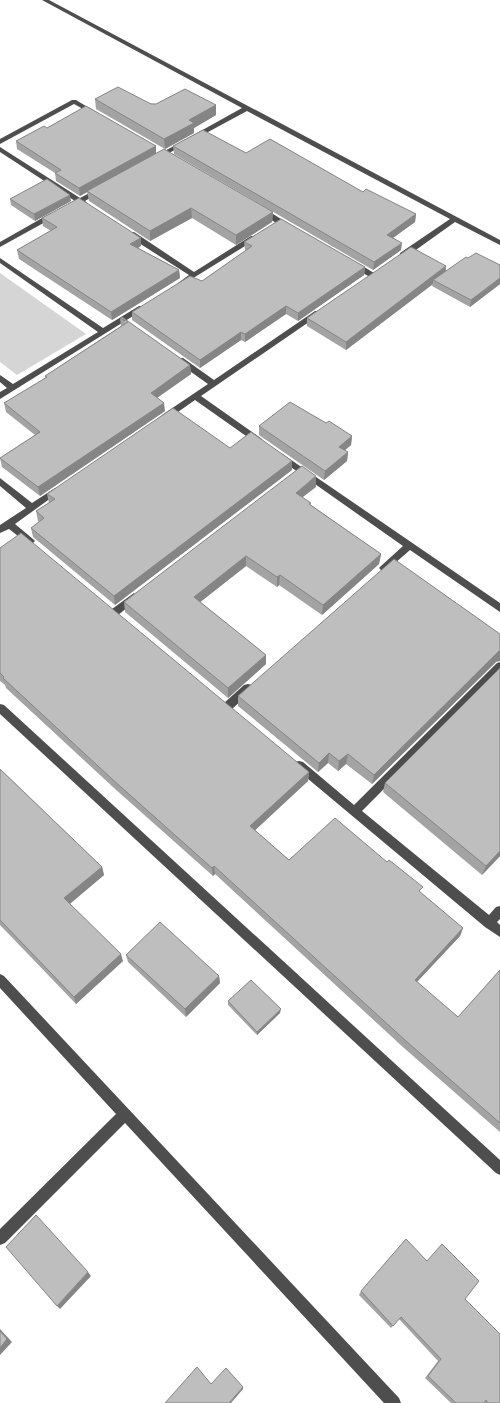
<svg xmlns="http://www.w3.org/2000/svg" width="500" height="1403" font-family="'Space Grotesk',sans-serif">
<rect width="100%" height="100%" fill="#fff"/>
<polygon fill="#d5d5d5" points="0,273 86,334 17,375 0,362"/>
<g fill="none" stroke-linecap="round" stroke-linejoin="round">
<g fill="#4e4e4e" fill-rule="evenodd">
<polygon points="42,0 49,0 500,240 500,245 455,222 406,257 400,257 400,253 450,219 247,111 158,159 154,159 154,157 242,108"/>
<polygon points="72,100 76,100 99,114 94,115 74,104 0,144 0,139"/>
<path d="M0 147 80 198 97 189 103 190 85 201 87 203 86 205C83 205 70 208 68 208V204L75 201 0 152Z"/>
<polygon points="259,209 265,209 294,227 287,229 259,213"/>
<polygon points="51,213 58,215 0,247 0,242"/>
<polygon points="128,232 134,232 194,272 251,236 254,236 258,238 182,285 178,283 189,275 128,236"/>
<polygon points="0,258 103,328 139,306 145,306 146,308 0,399 0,392 7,388 0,382 0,375 13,384 98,332 0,263"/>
<polygon points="352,263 358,263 377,275 373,277 370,277 352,267"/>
<polygon points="315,311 321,311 322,313 201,396 262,439 262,443 256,443 195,400 168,419 162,419 162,415 208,384 177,362 177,358 183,358 214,380"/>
<polygon points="281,453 500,603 500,612 410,550 387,570 381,570 379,568 381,566 403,546 278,458 277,456 278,454"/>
<polygon points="0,478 32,503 55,488 61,488 62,490 15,524 33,539 35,541 33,543 27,543 9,529 0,533 0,525 26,508 0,486"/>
<polygon points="134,593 139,597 137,600 118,615 112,615 110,612 112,609"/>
<polygon points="500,662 500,672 362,811 489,915 496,907 500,906 500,919 497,922 500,925 500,937 485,927 295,768 294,765 295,762 299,761 303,762 354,805 497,663"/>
<polygon points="248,684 252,685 253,688 252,691 232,709 224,709 223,706 224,703 244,685"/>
<polygon points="0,704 4,705 500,1160 500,1175 496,1173 0,714"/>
<polygon points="0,974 4,976 399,1398 401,1403 384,1403 125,1123 5,1243 0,1245 0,1229 116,1114 0,988"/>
</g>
</g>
<g fill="#a3a3a3">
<polygon points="95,99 156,104 216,105 216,115 194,128 194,133 165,149 96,109"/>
<polygon points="47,128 156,146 156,154 273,212 272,222 236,245 192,218 150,241 89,201 87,192 80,196 56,181 55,173 17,149 16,141"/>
<polygon points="173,146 246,153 363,192 416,214 415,222 393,238 401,250 373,270 174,154"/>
<polygon points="10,199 71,201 35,221 11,205"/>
<polygon points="42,218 141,246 138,248 179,270 180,278 112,320 19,259 17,250 51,231 43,226"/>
<polygon points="244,242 365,267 364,275 298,321 286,314 245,342 241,340 200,368 132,320 132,312 202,281 245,251 245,250"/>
<polygon points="468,258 500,265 500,284 470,307 432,286 433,284 346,350 307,326 307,318 446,266 446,271"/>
<polygon points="120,318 190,365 191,374 157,398 165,411 40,496 2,467 0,458 35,435 6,412 4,403 46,378 45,376 121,326"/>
<polygon points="326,423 352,436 351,445 345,450 348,452 347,461 324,480 259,435 259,426"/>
<polygon points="230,448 292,470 115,605 33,537 31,528 39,522 38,521 36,511 49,503 47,494"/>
<polygon points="316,487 302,497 311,505 381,554 379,564 322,615 279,585 277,587 246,566 200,602 266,655 266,664 228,698 125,612 124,602"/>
<polygon points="0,548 309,772 308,781 255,830 289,860 421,893 463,928 460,936 417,982 458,1017 500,970 500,1132 404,1048 215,874 213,876 114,788 6,688 5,685 0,681"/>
<polygon points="496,662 372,784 346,764 338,771 328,763 318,772 238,706 238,696"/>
<polygon points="500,668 500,856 482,875 383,792 385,783"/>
<polygon points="0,769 102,867 104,875 70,904 123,961 76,1004 0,925"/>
<polygon points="126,955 219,976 220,983 186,1017 128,962"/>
<polygon points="228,1001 280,1013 257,1035 228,1005"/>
<polygon points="361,1291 465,1299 500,1403 451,1403 425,1378 438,1361 399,1319 391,1328 359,1295"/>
</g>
<g fill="#858585">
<polygon points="216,105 216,115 194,128 194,133 165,149 164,139 189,120"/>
<polygon points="156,146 156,154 80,196 79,188"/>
<polygon points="70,195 71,201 35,221 34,214"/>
<polygon points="191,208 192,218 150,241 150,231"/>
<polygon points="273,212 272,222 236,245 236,235"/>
<polygon points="416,214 415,222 387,242 387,235"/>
<polygon points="141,238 141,246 131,252 130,244"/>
<polygon points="402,243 401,250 373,270 374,262"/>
<polygon points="446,266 445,274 433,280 433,284 346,350 346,342"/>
<polygon points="365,267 364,275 298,321 298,313"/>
<polygon points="179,270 180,278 112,320 111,312"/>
<polygon points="500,278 500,284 470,307 471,300"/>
<polygon points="286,306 286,314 245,342 245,334"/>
<polygon points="241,332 241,340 200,368 200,360"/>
<polygon points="190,365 191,374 151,402 151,393"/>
<polygon points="164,403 165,411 40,496 38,487"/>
<polygon points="352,436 351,445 338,456 339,447"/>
<polygon points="348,452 347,461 324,480 325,471"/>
<polygon points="292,461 292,470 115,605 114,596"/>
<polygon points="316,476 316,487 295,503 296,493"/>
<polygon points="381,554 379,564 322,615 323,605"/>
<polygon points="246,556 246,566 194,607 194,597"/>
<polygon points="280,575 279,585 277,587 277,577"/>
<polygon points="499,651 500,651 500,661 496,662 372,784 374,775"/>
<polygon points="266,655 266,664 228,698 228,688"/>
<polygon points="329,753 328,763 318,772 319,763"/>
<polygon points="348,754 346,764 338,771 339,761"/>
<polygon points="309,772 308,781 250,835 250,826"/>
<polygon points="500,851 500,856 482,875 486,866"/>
<polygon points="214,866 215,874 213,876 212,868"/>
<polygon points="102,867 104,875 67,906 64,898"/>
<polygon points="463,928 460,936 412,987 415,980"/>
<polygon points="121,954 123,961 76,1004 74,997"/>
<polygon points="219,976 220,983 186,1017 185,1009"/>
<polygon points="281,1009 280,1013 257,1035 257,1032"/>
<polygon points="88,1272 91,1276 60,1309 57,1306"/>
<polygon points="0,1329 12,1342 0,1355"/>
<polygon points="243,1387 243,1389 231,1403 229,1403"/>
</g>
<g fill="#bebebe" stroke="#858585">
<polygon points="118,87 151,104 156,104 185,89 216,105 189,120 194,123 164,139 95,99"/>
<polygon points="86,106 156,146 79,188 55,173 61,170 16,141 44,126 47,128"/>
<polygon points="203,130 246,153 270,139 363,192 366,189 416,214 387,235 402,243 374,262 173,146"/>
<polygon points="164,149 273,212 236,235 191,208 150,231 87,191"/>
<polygon points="47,179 70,195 34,214 10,199"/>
<polygon points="79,198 141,238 130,244 179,270 111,312 17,250 57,227 42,218"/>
<polygon points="281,219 365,267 298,313 286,306 245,334 241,332 200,360 132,312 190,276 202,281 252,246 244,242"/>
<polygon points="411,247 446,266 346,342 307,318"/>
<polygon points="476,253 500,265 500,278 471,300 433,280 466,257 468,258"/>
<polygon points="122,317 190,365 151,393 164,403 38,487 0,458 40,432 4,403 47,377 45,376 128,322 120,318"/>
<polygon points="290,402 326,423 329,421 352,436 339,447 348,452 325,471 259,426"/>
<polygon points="173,408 230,448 251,432 292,461 114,596 31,528 44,518 36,511 55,499 47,494"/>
<polygon points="302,466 316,476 296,493 311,503 309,504 381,554 323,605 280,575 277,577 246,556 194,597 266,655 228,688 124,602"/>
<polygon points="21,533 309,772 250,826 289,860 335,818 387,862 389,860 423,887 419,891 463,928 415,980 458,1017 500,970 500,1123 406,1041 214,866 212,868 112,779 3,678 4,677 0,673 0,548"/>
<polygon points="394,559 500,634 500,651 499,651 374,775 348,754 339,761 329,753 319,763 238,696"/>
<polygon points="500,668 500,851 486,866 385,783"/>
<polygon points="0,769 102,867 64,898 121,954 74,997 0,920"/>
<polygon points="160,922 219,976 185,1009 126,955"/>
<polygon points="251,980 281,1009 257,1032 228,1001"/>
<polygon points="36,1215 88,1272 57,1306 6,1247"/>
<polygon points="406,1239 427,1261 442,1244 479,1281 465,1299 500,1334 500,1403 488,1403 486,1400 484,1403 456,1403 428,1376 441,1359 401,1317 393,1326 361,1291"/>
<polygon points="0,1331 7,1339 0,1348"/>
<polygon points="197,1367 211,1384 226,1368 243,1387 229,1403 165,1403"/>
</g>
</svg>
